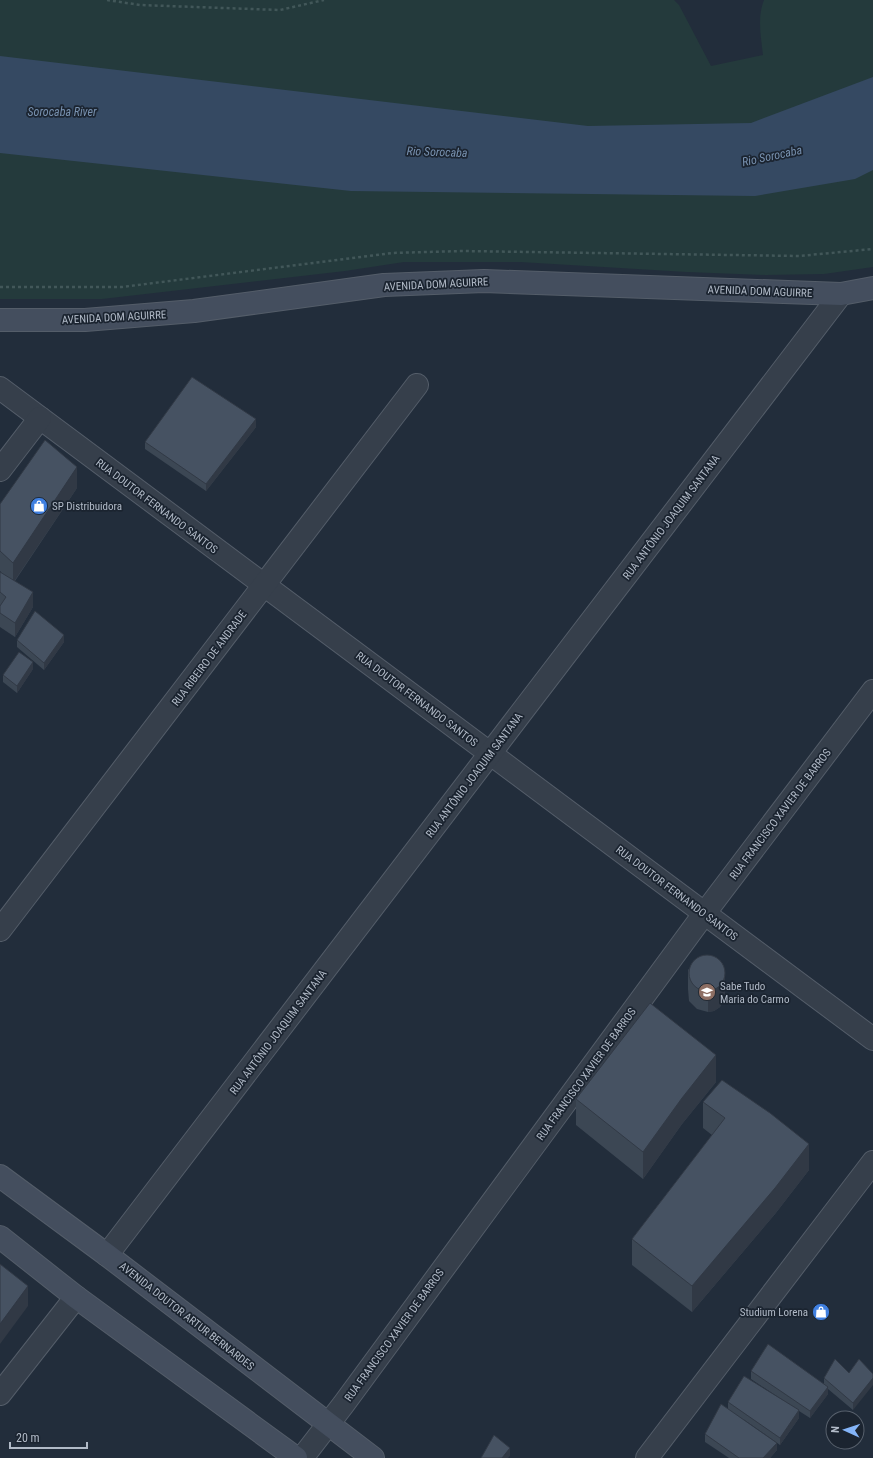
<svg xmlns="http://www.w3.org/2000/svg" width="873" height="1458" font-family="'Roboto Condensed',sans-serif">
<rect width="100%" height="100%" fill="#222d3b"/>
<path fill="#243a3c" d="M0 0H674L679 5 711 66 763 55C761 37 757 17 764 0H873V267L824 274 766 275 687 272 520 262H404L345 271 102 299H0Z"/>
<polygon fill="#354962" points="0,56 588,126 751,123 873,77 873,170 855,179 755,196 351,191 0,153"/>
<g fill="none" stroke-linecap="round" stroke-linejoin="round">
<defs>
<g id="minor">
<polyline points="0,388 873,1039"/>
<polyline points="0,470 40,418"/>
<polyline points="0,930 417,385"/>
<polyline points="107,1255 841,294"/>
<polyline points="0,1394 76,1297"/>
<polyline points="302,1458 343,1405 704,914 873,691"/>
<polyline points="647,1458 873,1162"/>
</g>
<g id="secondary">
<polyline points="0,320 85,320 194,311 384,285 484,281 841,294 873,288"/>
<polyline points="0,1176 107,1255 373,1458"/>
<polyline points="0,1237 76,1297 296,1458"/>
</g>
</defs>
<use href="#minor" stroke="#545d69" stroke-width="24"/>
<use href="#secondary" stroke="#545d69" stroke-width="24"/>
<g stroke="#425759" stroke-width="2.5" stroke-dasharray="3 3" stroke-linecap="butt">
<polyline points="107,0 140,5 280,10 324,0"/>
<polyline points="0,287 122,287 392,253 462,251 799,256 873,249"/>
</g>
<use href="#minor" stroke="#363f4b" stroke-width="22"/>
<use href="#secondary" stroke="#444e5e" stroke-width="22"/>
</g>
<g fill="#3c4754">
<polygon points="256,427 206,491 145,449 145,442"/>
<polygon points="77,488 15,581 33,607 15,637 0,627 0,572 2,573 0,571 0,504"/>
<polygon points="17,640 64,642 44,670 17,647"/>
<polygon points="33,669 17,693 3,682 3,675"/>
<polygon points="688,969 725,996 720,1007 714,1011 708,1012 697,1009 689,1001 688,989"/>
<polygon points="716,1082 682,1124 643,1179 576,1125 576,1099"/>
<polygon points="703,1102 809,1170 775,1214 692,1312 632,1265 632,1239 712,1135 703,1128"/>
<polygon points="859,1359 853,1410 828,1389 828,1394 810,1418 799,1411 799,1418 780,1445 743,1419 777,1450 770,1458 729,1458 705,1442 705,1434 728,1409 728,1402 784,1401 751,1379 751,1371 824,1384 824,1378 849,1373"/>
</g>
<g fill="#313945">
<polygon points="256,419 256,427 206,491 206,484"/>
<polygon points="77,467 77,488 13,583 13,563"/>
<polygon points="33,592 33,607 15,637 15,623"/>
<polygon points="64,635 64,642 44,670 44,663"/>
<polygon points="33,662 33,669 17,693 17,686"/>
<polygon points="725,975 725,996 720,1007 714,1011 708,1012 708,992"/>
<polygon points="716,1055 716,1082 682,1124 643,1179 643,1152 682,1098"/>
<polygon points="809,1144 809,1170 775,1214 692,1312 692,1286"/>
<polygon points="28,1286 28,1306 0,1344 0,1324"/>
<polygon points="873,1378 873,1385 853,1410 853,1403"/>
<polygon points="828,1387 828,1394 810,1418 810,1411"/>
<polygon points="799,1410 799,1418 780,1445 780,1438"/>
<polygon points="777,1443 777,1450 770,1458 763,1458"/>
<polygon points="510,1448 510,1456 508,1458 502,1458"/>
</g>
<g fill="#465262" stroke="#313945">
<polygon points="192,377 256,419 206,484 145,442"/>
<polygon points="45,440 77,467 13,563 0,551 0,504"/>
<polygon points="0,572 33,592 15,623 0,613 0,606 6,597 0,592"/>
<polygon points="35,611 64,635 44,663 17,640"/>
<polygon points="19,652 33,662 17,686 3,675"/>
<circle cx="707" cy="973" r="18"/>
<polygon points="650,1003 716,1055 682,1098 643,1152 576,1099"/>
<polygon points="722,1080 770,1113 809,1144 775,1188 692,1286 632,1239 725,1118 703,1102"/>
<polygon points="0,1264 28,1286 0,1324"/>
<polygon points="768,1344 828,1387 810,1411 751,1371"/>
<polygon points="835,1359 849,1373 859,1359 873,1374 873,1378 853,1403 824,1378"/>
<polygon points="744,1376 799,1410 780,1438 728,1402"/>
<polygon points="721,1404 777,1443 763,1458 739,1458 705,1434"/>
<polygon points="494,1435 510,1448 502,1458 481,1458"/>
</g>
<defs>
<symbol id="shop-disc" viewBox="-11 -11 22 22"><circle r="9.5" fill="#3f7fe0" stroke="#1b2430"/><path d="M-5-2.5h2.3a2.7 3.5 0 0 1 5.4 0H5L5.5 6h-11ZM-1.5-2.5h3a1.5 2.3 0 0 0-3 0Z" fill="#fff"/></symbol>
<symbol id="school-disc" viewBox="-11 -11 22 22"><circle r="9.5" fill="#8d6e63" stroke="#1b2430"/><path d="M0-5L7-2L0 1L-7-2ZM-4 1L0 2.5L4 1V4Q0 6-4 4Z" fill="#fff"/></symbol>
</defs>
<g fill-rule="evenodd">
<use href="#shop-disc" x="29" y="496" width="20" height="20"/>
<use href="#school-disc" x="697" y="982" width="20" height="20"/>
<use href="#shop-disc" x="811" y="1302" width="20" height="20"/>
</g>
<g text-anchor="middle" stroke-width="3.5" stroke-linejoin="round" paint-order="stroke">
<g font-size="11" fill="#b1bac7" stroke="#1b2430">
<text transform="translate(436 284) rotate(-3)" y="4">AVENIDA DOM AGUIRRE</text>
<text transform="translate(760 291) rotate(2)" y="4">AVENIDA DOM AGUIRRE</text>
<text transform="translate(114 317) rotate(-3)" y="4">AVENIDA DOM AGUIRRE</text>
<text transform="translate(157 506) rotate(37)" y="4">RUA DOUTOR FERNANDO SANTOS</text>
<text transform="translate(671 517) rotate(-53)" y="4">RUA ANTÔNIO JOAQUIM SANTANA</text>
<text transform="translate(209 658) rotate(-53)" y="4">RUA RIBEIRO DE ANDRADE</text>
<text transform="translate(417 699) rotate(37)" y="4">RUA DOUTOR FERNANDO SANTOS</text>
<text transform="translate(474 775) rotate(-53)" y="4">RUA ANTÔNIO JOAQUIM SANTANA</text>
<text transform="translate(780 814) rotate(-53)" y="4">RUA FRANCISCO XAVIER DE BARROS</text>
<text transform="translate(677 893) rotate(37)" y="4">RUA DOUTOR FERNANDO SANTOS</text>
<text transform="translate(278 1032) rotate(-53)" y="4">RUA ANTÔNIO JOAQUIM SANTANA</text>
<text transform="translate(586 1074) rotate(-54)" y="4">RUA FRANCISCO XAVIER DE BARROS</text>
<text transform="translate(187 1316) rotate(38)" y="4">AVENIDA DOUTOR ARTUR BERNARDES</text>
<text transform="translate(394 1335) rotate(-54)" y="4">RUA FRANCISCO XAVIER DE BARROS</text>
</g>
<g font-size="11" fill="#b1bac7" stroke="#1b2430" text-anchor="start">
<text x="52" y="510">SP Distribuidora</text>
<text x="720" y="990">Sabe Tudo<tspan x="720" dy="13">Maria do Carmo</tspan></text>
<text x="808" y="1316" text-anchor="end">Studium Lorena</text>
</g>
<g font-size="12" font-style="italic" fill="#7891af" stroke="#1b2430">
<text x="62" y="116">Sorocaba River</text>
<text transform="translate(437 152) rotate(2)" y="4">Rio Sorocaba</text>
<text transform="translate(772 156) rotate(-12)" y="4">Rio Sorocaba</text>
</g>
</g>
<g transform="translate(845 1430) rotate(273)"><circle r="19" fill="#1b2430" stroke="#57606c"/>
<path d="M0-3L7 15L0 10L-7 15Z" fill="#84b4f8"/>
<text y="-6" font-size="11" font-weight="bold" text-anchor="middle" fill="#b1bac7">N</text>
</g>
<path d="M10 1442v6h77v-6" fill="none" stroke="#b1bac7" stroke-width="2"/>
<text x="16" y="1442" font-size="12" fill="#b1bac7" stroke="#1b2430" stroke-width="3" paint-order="stroke">20 m</text>
</svg>
